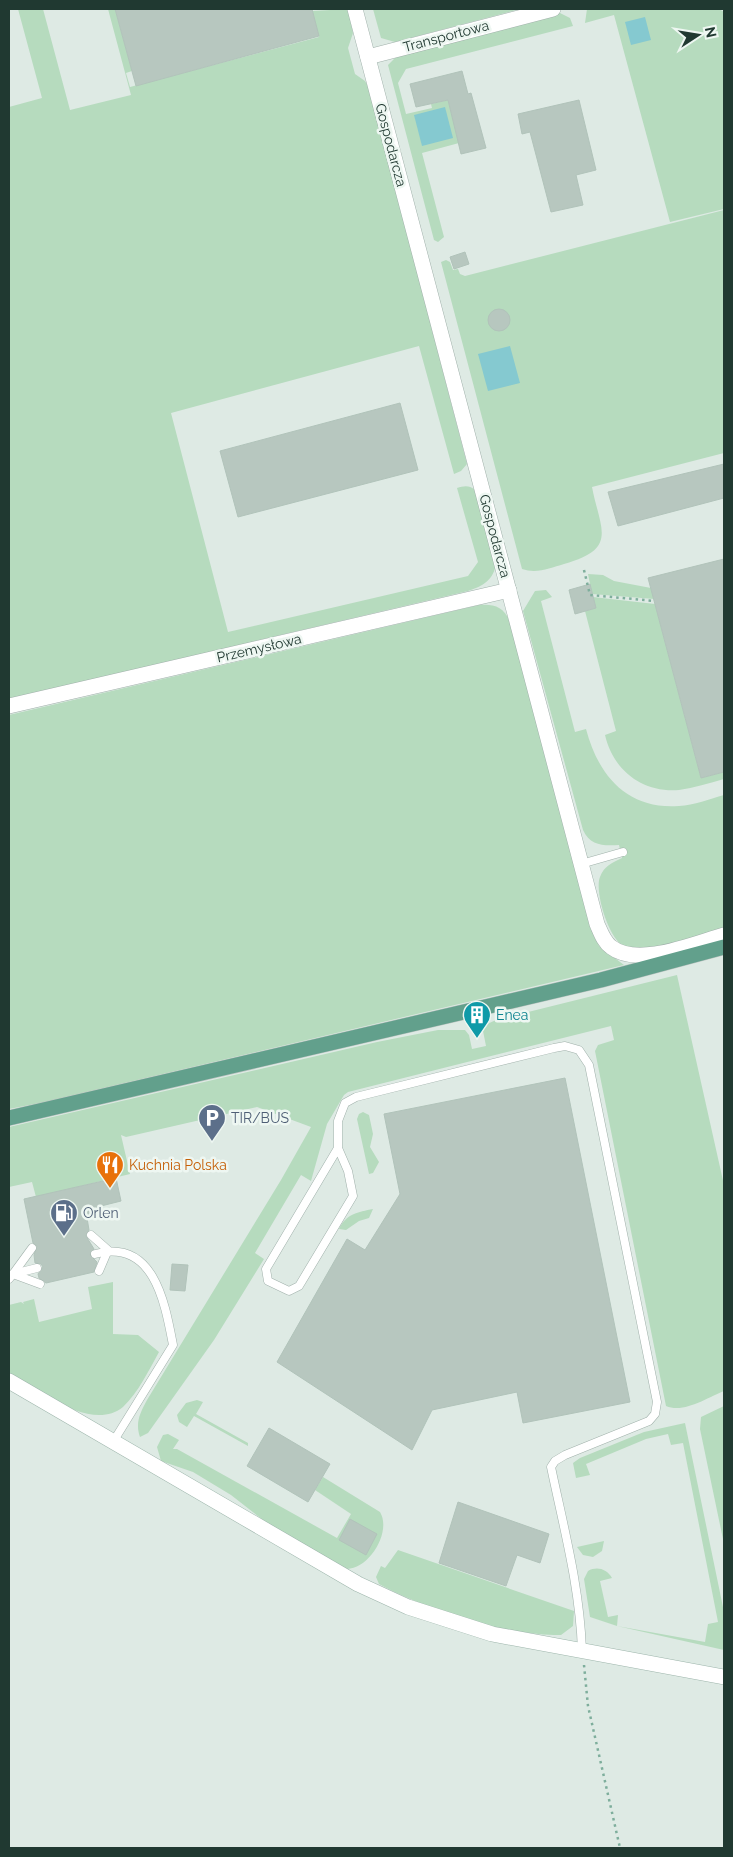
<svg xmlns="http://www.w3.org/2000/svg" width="733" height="1857" font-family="Raleway,sans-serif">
<rect width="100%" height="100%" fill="#deeae4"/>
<g fill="#b6dbbe">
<path d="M18 9H43L70 110 131 95 108 9H115L132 71 126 73 130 87 319 37 312 11 348 9 353 33 348 48 355 74 365 81 369 88 467 464 461 471 454 474 419 346 171 413 228 632 468 576 478 562 457 488C464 486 469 485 475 490L496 563C494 580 483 586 468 591L9 699V107L42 98Z"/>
<polygon points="373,9 520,9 395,42 381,38"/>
<polygon points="587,9 719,9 724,12 724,209 670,222 614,15 585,23"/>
<polygon points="560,13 570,18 573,26 406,69 398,83 406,114 432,108 431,104 448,100 459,143 422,153 444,237 438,242 434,240 388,65 396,57"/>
<path d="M724 210V453L592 487C600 529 619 549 564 564 550 568 537 574 522 569L441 262 446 260 450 262 453 270 458 269 460 274 465 276Z"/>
<polygon points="588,574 603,575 614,581 651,588 654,599 592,594"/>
<path d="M546 590 552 597 541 601 575 732 586 729C598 775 627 810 679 806 694 805 710 799 724 795V929C695 937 653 955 624 946 609 940 594 891 600 877 604 866 612 863 622 858L619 845C604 846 590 846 583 830L523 611 535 591Z"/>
<path d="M593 597 655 604 701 778 724 772V779C709 783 694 788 679 790 642 793 613 770 605 735L616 731 585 611 596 608Z"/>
<path d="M479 605C495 604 503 607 510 621L599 946 624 965 40 1103 9 1109V715Z"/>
<path d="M677 975 724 1185V1391C708 1397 684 1414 666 1406L595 1051 598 1045 614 1040 611 1026 348 1092 344 1095 327 1124 311 1181 301 1175 255 1253 264 1259 214 1340 148 1433 140 1437C135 1423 140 1413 147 1400L281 1180 311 1127 257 1107 126 1137 121 1135 130 1174 36 1197 32 1182 9 1187V1127L377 1042 438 1030H465L469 1035 472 1049 486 1046 483 1031 485 1025 496 1020Z"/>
<polygon points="363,1112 369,1115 373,1134 370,1147 379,1162 373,1173 369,1174 357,1119 359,1114"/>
<path d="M373 1209 369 1218 359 1221 346 1230 339 1229C346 1214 358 1212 373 1209Z"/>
<path d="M113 1282V1334L138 1335 159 1352C149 1370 138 1393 123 1407 91 1433 37 1389 9 1373V1305L21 1302 24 1304 23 1302 34 1299 39 1322 92 1309 88 1287Z"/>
<polygon points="197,1400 203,1402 196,1414 248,1443 248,1446 194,1416 187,1427 179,1422 177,1415 186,1403"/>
<polygon points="724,1406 724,1544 700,1429 701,1417"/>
<path d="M685 1423 724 1612V1650L617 1626 590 1617 584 1579 588 1571C597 1566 607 1569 612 1578L600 1581 608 1617 618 1615 617 1626 705 1642 708 1624 718 1622 683 1443 671 1445 668 1434 646 1439 586 1464 590 1475 576 1478 573 1463 580 1458 644 1432Z"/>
<path d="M168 1434 179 1440 173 1449H177L337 1538 351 1514 315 1490 323 1477 380 1512C392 1532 369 1569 347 1569L276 1530 231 1495 193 1472 161 1461 157 1447 163 1435Z"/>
<polygon points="604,1541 602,1551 593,1557 583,1555 577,1547"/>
<path d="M398 1550 574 1611 573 1626 561 1635H554C501 1634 425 1609 379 1584L376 1577 381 1566 385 1568Z"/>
</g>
<g fill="#85c9d0">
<polygon points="645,17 651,40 631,45 625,22"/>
<polygon points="445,107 453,138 422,146 414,115"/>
<polygon points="510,346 520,383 488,391 478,354"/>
</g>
<g fill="#b7c7bf" stroke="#b1c3ba">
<polygon points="115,9 312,9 319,36 136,86"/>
<polygon points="462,71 468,94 471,93 486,148 461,154 448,100 416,107 410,84"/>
<polygon points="579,100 596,170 576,175 583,205 551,212 530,132 522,134 518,114"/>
<polygon points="465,252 469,264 454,269 450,257"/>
<circle cx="499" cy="320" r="11"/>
<polygon points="400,403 418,470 238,517 220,451"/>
<polygon points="724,464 724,498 618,526 608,492"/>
<polygon points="724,559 724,772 701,778 648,578"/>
<polygon points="590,584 596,608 575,614 569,590"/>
<polygon points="565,1078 630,1402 523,1423 517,1392 432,1410 412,1450 277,1362 347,1239 365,1250 400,1194 384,1114"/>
<polygon points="116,1178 121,1201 101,1206 102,1214 87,1218 89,1230 86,1236 94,1249 90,1255 97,1262 94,1272 46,1283 39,1278 38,1274 43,1267 41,1264 35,1263 34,1255 37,1246 33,1243 24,1199"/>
<polygon points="172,1264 188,1265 185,1291 170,1290"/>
<polygon points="269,1428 330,1464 308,1502 247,1466"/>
<polygon points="458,1502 549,1534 540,1563 517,1555 506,1586 439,1563"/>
<polygon points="350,1519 377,1534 366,1555 339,1540"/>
</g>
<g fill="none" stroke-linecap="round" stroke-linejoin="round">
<defs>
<g id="lane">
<polyline points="581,864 623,852"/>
<path d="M338 1148 348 1171 353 1196 299 1286 289 1291 268 1281 266 1269 338 1148V1121L345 1103 356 1097 554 1048 565 1046 579 1050 589 1065 657 1402 655 1414 649 1421 565 1455 555 1461 551 1467C564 1529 580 1588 582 1651"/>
<polyline points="91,1235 108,1250 99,1271"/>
<polyline points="32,1248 13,1274 40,1284"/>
<path d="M95 1254C154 1238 165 1303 173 1345L113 1442"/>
<polyline points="9,1279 13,1274 37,1268"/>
</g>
<g id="street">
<path d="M355 9 597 924C601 933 604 942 611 947 638 968 695 943 724 935"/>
<polyline points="368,57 553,9"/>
<polyline points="9,706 509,590"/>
</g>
<polyline id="secondary" points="9,1381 358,1584 408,1607 492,1634 724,1677"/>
<polyline id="primary" points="9,1118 601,980 724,947"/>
</defs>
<use href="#lane" stroke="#a1b1ab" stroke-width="9"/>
<use href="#street" stroke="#a1b1ab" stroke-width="16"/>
<use href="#secondary" stroke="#9db5ab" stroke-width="16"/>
<use href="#primary" stroke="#bcc4c1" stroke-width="16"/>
<g stroke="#7eae9c" stroke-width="2.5" stroke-dasharray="2.5 4" stroke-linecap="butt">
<polyline points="584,570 590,595 655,601"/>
<polyline points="584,1665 588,1706 620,1848"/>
</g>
<use href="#lane" stroke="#fff" stroke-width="8"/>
<use href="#street" stroke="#fff" stroke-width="15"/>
<use href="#secondary" stroke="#fff" stroke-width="15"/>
<use href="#primary" stroke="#62a08c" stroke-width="15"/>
</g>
<defs>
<symbol id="building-pin" viewBox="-11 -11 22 30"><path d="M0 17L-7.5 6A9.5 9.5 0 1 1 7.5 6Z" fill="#0f9aa8" stroke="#eef7f2"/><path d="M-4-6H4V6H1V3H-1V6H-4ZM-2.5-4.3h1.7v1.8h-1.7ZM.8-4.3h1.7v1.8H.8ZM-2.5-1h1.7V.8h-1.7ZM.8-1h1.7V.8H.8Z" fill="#fff"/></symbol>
<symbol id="parking-pin" viewBox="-11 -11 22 30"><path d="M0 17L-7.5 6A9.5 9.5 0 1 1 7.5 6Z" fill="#5c6f8a" stroke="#eef7f2"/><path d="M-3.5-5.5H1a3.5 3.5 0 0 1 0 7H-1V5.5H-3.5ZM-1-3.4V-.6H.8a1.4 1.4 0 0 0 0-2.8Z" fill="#fff"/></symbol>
<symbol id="restaurant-pin" viewBox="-11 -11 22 30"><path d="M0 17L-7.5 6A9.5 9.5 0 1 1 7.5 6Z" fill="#e8710a" stroke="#eef7f2"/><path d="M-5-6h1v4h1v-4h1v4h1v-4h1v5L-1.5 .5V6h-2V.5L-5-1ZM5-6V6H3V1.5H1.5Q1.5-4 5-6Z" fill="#fff"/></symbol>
<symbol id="fuel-pin" viewBox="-11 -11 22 30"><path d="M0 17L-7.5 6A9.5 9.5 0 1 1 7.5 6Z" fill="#5c6f8a" stroke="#eef7f2"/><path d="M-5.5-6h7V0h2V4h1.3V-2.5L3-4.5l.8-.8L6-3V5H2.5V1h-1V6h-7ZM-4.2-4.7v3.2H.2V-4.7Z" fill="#fff"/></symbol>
</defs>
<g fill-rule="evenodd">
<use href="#building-pin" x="461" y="999" width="32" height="43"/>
<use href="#parking-pin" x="196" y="1102" width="32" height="43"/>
<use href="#restaurant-pin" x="94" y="1149" width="32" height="43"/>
<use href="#fuel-pin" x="48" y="1197" width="32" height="43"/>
</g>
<g text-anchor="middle" stroke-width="5" stroke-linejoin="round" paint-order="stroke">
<g font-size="14" fill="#203931" stroke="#eef7f2">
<text transform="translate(446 36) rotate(-15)" y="5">Transportowa</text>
<text transform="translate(391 145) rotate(75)" y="5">Gospodarcza</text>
<text transform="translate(495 536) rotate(75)" y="5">Gospodarcza</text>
<text transform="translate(259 648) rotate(-13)" y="5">Przemysłowa</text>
</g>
<g font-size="14" fill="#0d838f" stroke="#eef7f2" text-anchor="start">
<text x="496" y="1020">Enea</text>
</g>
<g font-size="14" fill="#4e5e75" stroke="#eef7f2" text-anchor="start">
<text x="231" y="1123">TIR/BUS</text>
<text x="83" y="1218">Orlen</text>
</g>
<g font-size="14" fill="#c56008" stroke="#eef7f2" text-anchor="start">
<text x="129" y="1170">Kuchnia Polska</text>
</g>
</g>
<rect width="733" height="1857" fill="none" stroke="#203931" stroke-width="20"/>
<g transform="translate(698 35) rotate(78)" stroke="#eef7f2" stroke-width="4" paint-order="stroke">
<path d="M0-4L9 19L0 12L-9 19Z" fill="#203931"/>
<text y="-8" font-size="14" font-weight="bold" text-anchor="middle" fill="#203931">N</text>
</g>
</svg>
